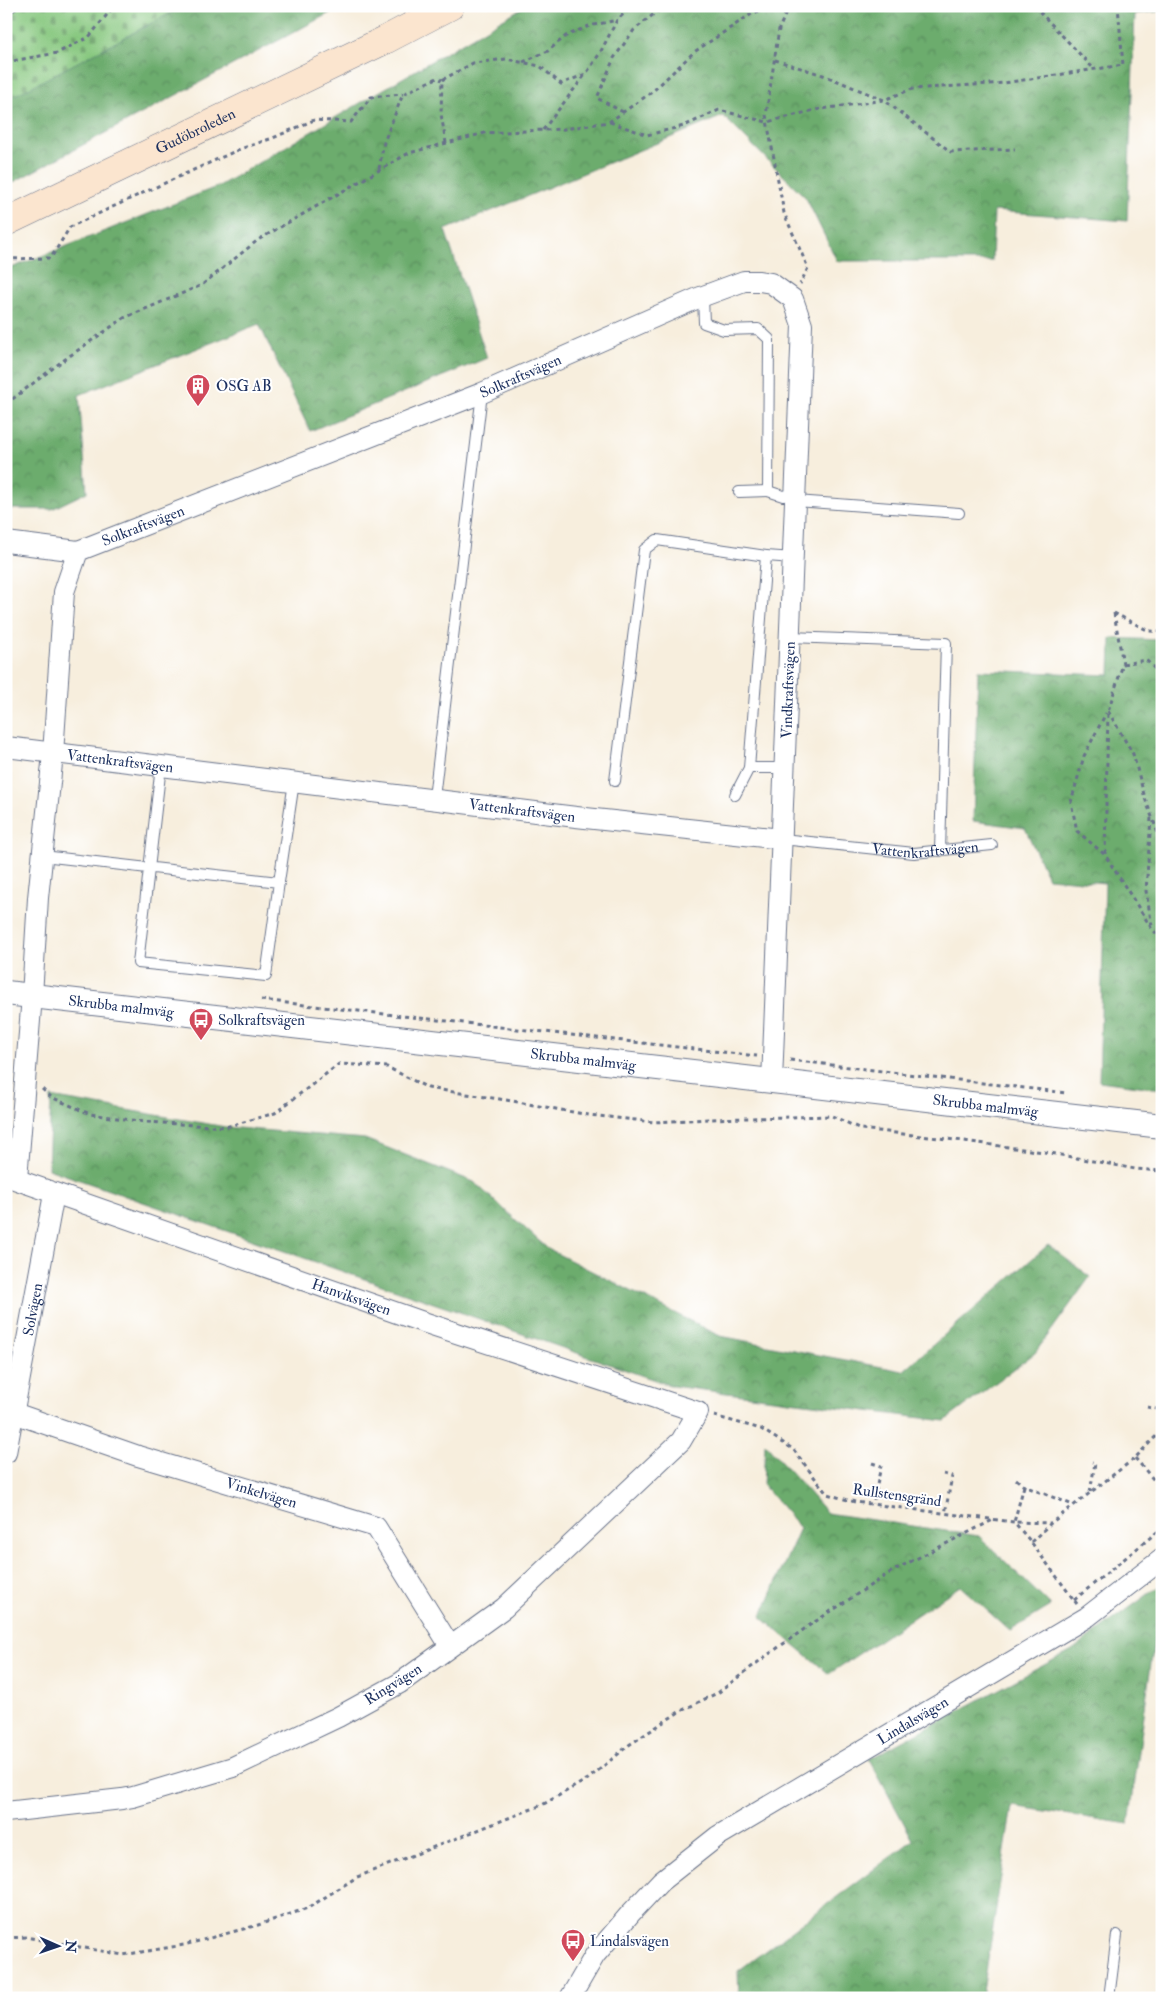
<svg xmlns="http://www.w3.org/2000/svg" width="1168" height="2004" font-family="'IM FELL Double Pica',serif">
<defs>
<pattern id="forest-crowns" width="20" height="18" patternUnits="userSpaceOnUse" patternTransform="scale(1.25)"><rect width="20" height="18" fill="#6cac6d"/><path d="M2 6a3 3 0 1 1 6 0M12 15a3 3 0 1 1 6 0" fill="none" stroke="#588c5d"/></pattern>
<pattern id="cemetery-stones" width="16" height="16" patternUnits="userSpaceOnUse" patternTransform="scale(1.25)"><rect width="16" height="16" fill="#86c77e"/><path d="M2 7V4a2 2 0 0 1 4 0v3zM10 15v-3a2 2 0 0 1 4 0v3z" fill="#6da26a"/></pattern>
</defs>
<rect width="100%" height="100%" fill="#fff"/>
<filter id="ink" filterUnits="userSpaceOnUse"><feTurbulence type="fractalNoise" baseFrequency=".02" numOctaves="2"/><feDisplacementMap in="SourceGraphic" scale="10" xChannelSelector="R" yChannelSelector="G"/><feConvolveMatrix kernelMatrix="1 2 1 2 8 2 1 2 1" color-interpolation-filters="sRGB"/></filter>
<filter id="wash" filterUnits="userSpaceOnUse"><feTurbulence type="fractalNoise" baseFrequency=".0096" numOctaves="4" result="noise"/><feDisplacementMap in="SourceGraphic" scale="20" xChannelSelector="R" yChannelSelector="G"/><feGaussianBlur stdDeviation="1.12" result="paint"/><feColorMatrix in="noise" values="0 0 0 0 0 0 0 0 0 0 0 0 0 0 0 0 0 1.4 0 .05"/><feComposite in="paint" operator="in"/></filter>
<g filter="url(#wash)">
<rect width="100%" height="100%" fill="#f7eedd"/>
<g fill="url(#forest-crowns)" stroke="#446e66">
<polygon points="6,6 343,6 6,186"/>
<polygon points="525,6 1162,6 1162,11 1135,14 1127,221 994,211 992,261 837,261 806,198 723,116 445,230 487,358 310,431 259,324 79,395 87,492 52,509 6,509 6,270 219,186"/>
<polygon points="1111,638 1162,640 1162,1089 1099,1081 1105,883 1048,878 1025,828 973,821 978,670 1110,675"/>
<polygon points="51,1097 226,1127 365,1139 474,1182 548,1249 720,1336 903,1371 1048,1245 1090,1277 1035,1353 945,1421 672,1386 48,1169"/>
<polygon points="765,1443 827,1513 979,1536 1051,1606 1010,1631 960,1586 829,1674 761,1617 800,1528 763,1485"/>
<polygon points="1162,1584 1129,1824 1012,1806 982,1998 739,1998 738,1971 913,1840 869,1759 1072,1650"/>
</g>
<polygon fill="url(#cemetery-stones)" stroke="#507b6e" points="6,6 184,6 6,100"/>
</g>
<g filter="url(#ink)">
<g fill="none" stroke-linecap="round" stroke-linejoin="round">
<defs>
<g id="service">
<polyline points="6,9 12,6"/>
<polyline points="703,297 704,323 724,330 758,329 769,339 768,491 783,496 796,494"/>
<polyline points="739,492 768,491"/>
<polyline points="796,501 959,513"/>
<polyline points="790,637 946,643 940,851"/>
<polyline points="785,768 749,768 766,556 794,558"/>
<polyline points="615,781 644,550 657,540 766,556"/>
<polyline points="735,795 749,768"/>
<polyline points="434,798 482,393"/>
<path id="s1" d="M782 839 914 853 992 845"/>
<polyline points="43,856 148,868 153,868 279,882 266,976 138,963 161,766"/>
<polyline points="279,882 294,782"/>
<polyline points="1109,1998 1117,1935"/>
</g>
<g id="minor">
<polyline points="6,542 78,551"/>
<path id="s2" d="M6 747 576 817 782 839"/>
<path id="s3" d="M6 1176 420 1321 698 1412 681 1441 504 1608 400 1683 338 1717 233 1767 133 1797 122 1799 6 1812"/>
<path id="s4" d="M17 1179 32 996 38 898 53 754 64 592 78 551 482 393 698 298 744 281H759L771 283 793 299 802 325 772 1082"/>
<path id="s5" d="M14 1413 138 1456 376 1527 450 1646"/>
<path id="s6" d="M6 1453 54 1194"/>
<path id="s7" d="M570 1998 595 1955 630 1914 661 1881 718 1836 1087 1617 1162 1559"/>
</g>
<g id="tertiary">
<path id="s8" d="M6 993 1162 1126"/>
</g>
<g id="secondary">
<path id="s9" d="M6 222 385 40 450 6"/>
</g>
</defs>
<use href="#service" stroke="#68728a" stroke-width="12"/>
<use href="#minor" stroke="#68728a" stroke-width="22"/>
<use href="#tertiary" stroke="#68728a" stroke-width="26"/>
<use href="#secondary" stroke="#68728a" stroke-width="29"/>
<g stroke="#68728a" stroke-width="3" stroke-dasharray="4 4" stroke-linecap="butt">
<polyline points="789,6 779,29 766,115 784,213 808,268 800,284"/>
<polyline points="1034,6 1094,69"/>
<polyline points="775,60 823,75 884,100 912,89 1004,83 1123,65 1118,6"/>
<polyline points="6,62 57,53 89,37 114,6"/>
<polyline points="523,62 548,51 566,36 589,26 617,20"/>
<polyline points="623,112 597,98 614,58 634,30 664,6"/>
<polyline points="610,122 647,135 684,126 719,110 767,122 815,110 884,100 951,152 1015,149"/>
<polyline points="543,130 585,75"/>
<polyline points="446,143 441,114 442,80 473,63 506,59 540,66 561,84 586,74 600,53 617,20 632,6"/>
<polyline points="379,169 384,142 403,94 437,78 442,80"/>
<polyline points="6,259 51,258 70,227 134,197 240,149 273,138 314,120 351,122 371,97 403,94"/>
<polyline points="6,404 61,362 124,318 202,285 258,240 409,153 485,133 564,129 609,122 652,92 694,52 753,13 778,6"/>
<polyline points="1114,613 1123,664 1108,711 1105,855 1152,929 1162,939"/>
<polyline points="1114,613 1149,631 1162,632"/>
<polyline points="1123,664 1146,660 1162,676"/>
<polyline points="1108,711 1133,754 1145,798 1162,844"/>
<polyline points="1151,818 1146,891 1152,926"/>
<polyline points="1104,854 1077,831 1071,802 1084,756 1106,713"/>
<polyline points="261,1000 757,1056"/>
<polyline points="790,1060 1067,1093"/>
<polyline points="42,1089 51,1097 90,1114 145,1122 226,1127 275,1113 339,1064 387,1067 428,1088 512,1101 589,1115 654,1122 708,1119 832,1116 861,1129 964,1141 1051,1153 1135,1169 1162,1171"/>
<polyline points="1147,1407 1162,1410"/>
<polyline points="714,1416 761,1429 793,1449 827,1494 855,1502 1014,1522 1031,1542 1077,1604"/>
<polyline points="1135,1458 1159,1486"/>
<polyline points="872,1463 881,1466 873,1504"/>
<polyline points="943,1474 952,1476 945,1514"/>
<polyline points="1016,1479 1024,1486 1073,1505"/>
<polyline points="1024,1486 1014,1522 1051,1523"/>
<polyline points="1090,1492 1095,1463 1092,1462"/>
<polyline points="1031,1542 1051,1523 1135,1458 1162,1430"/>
<polyline points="1074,1600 1162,1528"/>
<polyline points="6,1938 26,1937 123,1955 184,1945 258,1925 308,1908 357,1877 542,1805 588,1779 629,1745 679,1712 719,1692 762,1659 810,1625 894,1570 993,1520"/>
</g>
<use href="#service" stroke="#fff" stroke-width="10"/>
<use href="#minor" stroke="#fff" stroke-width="20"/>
<use href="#tertiary" stroke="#fff" stroke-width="24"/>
<use href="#secondary" stroke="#fbe5cf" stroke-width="28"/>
</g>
</g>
<defs>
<symbol id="building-pin" viewBox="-11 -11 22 30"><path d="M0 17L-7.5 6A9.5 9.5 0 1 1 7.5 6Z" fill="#d1495b" stroke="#fff"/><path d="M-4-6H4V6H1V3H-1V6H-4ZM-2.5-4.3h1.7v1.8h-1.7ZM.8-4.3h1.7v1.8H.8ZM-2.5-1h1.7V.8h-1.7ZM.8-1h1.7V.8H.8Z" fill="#fff"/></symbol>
<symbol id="bus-pin" viewBox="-11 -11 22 30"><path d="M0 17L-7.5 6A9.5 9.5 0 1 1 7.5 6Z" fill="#d1495b" stroke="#fff"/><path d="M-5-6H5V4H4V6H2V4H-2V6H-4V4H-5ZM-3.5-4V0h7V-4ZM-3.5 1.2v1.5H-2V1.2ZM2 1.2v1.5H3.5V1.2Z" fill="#fff"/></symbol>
</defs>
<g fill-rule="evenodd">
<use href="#building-pin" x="184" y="372" width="28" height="38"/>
<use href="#bus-pin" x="187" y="1006" width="28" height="38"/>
<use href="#bus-pin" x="559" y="1927" width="28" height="38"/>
</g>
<g text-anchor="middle" stroke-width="4" stroke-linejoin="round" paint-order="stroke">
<g font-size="15" fill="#1b2f5e" stroke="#fff">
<text dy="5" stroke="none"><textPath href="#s9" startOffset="210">Gudöbroleden</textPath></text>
<text dy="5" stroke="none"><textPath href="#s4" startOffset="1108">Solkraftsvägen</textPath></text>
<text dy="5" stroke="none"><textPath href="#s4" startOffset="702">Solkraftsvägen</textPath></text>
<text transform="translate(788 690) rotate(-88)" y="5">Vindkraftsvägen</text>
<text dy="5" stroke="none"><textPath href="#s2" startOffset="115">Vattenkraftsvägen</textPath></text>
<text dy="5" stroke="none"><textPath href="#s2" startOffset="520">Vattenkraftsvägen</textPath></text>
<text dy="5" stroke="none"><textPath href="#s1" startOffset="144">Vattenkraftsvägen</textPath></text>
<text dy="5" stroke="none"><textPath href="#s8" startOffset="116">Skrubba malmväg</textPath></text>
<text dy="5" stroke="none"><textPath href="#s8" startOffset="581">Skrubba malmväg</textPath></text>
<text dy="5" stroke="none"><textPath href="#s8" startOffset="986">Skrubba malmväg</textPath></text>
<text dy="5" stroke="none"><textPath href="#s3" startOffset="366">Hanviksvägen</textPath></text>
<text dy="5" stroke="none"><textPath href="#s6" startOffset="146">Solvägen</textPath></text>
<text dy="5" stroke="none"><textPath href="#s5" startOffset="260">Vinkelvägen</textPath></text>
<text transform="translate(897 1495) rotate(8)" y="5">Rullstensgränd</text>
<text transform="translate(393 1684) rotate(-32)" y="5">Ringvägen</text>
<text dy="5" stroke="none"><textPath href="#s7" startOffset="448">Lindalsvägen</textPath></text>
</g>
<g font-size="15" fill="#1b2f5e" stroke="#fff" text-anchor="start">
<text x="216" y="391">OSG AB</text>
<text x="218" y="1025">Solkraftsvägen</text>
<text x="590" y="1946">Lindalsvägen</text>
</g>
</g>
<rect width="1168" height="2004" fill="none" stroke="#fff" stroke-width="25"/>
<g transform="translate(58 1946) rotate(92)" stroke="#ffffff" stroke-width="4" paint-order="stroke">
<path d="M0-4L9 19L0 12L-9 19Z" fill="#1b2f5e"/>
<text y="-8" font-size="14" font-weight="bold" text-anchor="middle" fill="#1b2f5e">N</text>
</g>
</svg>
